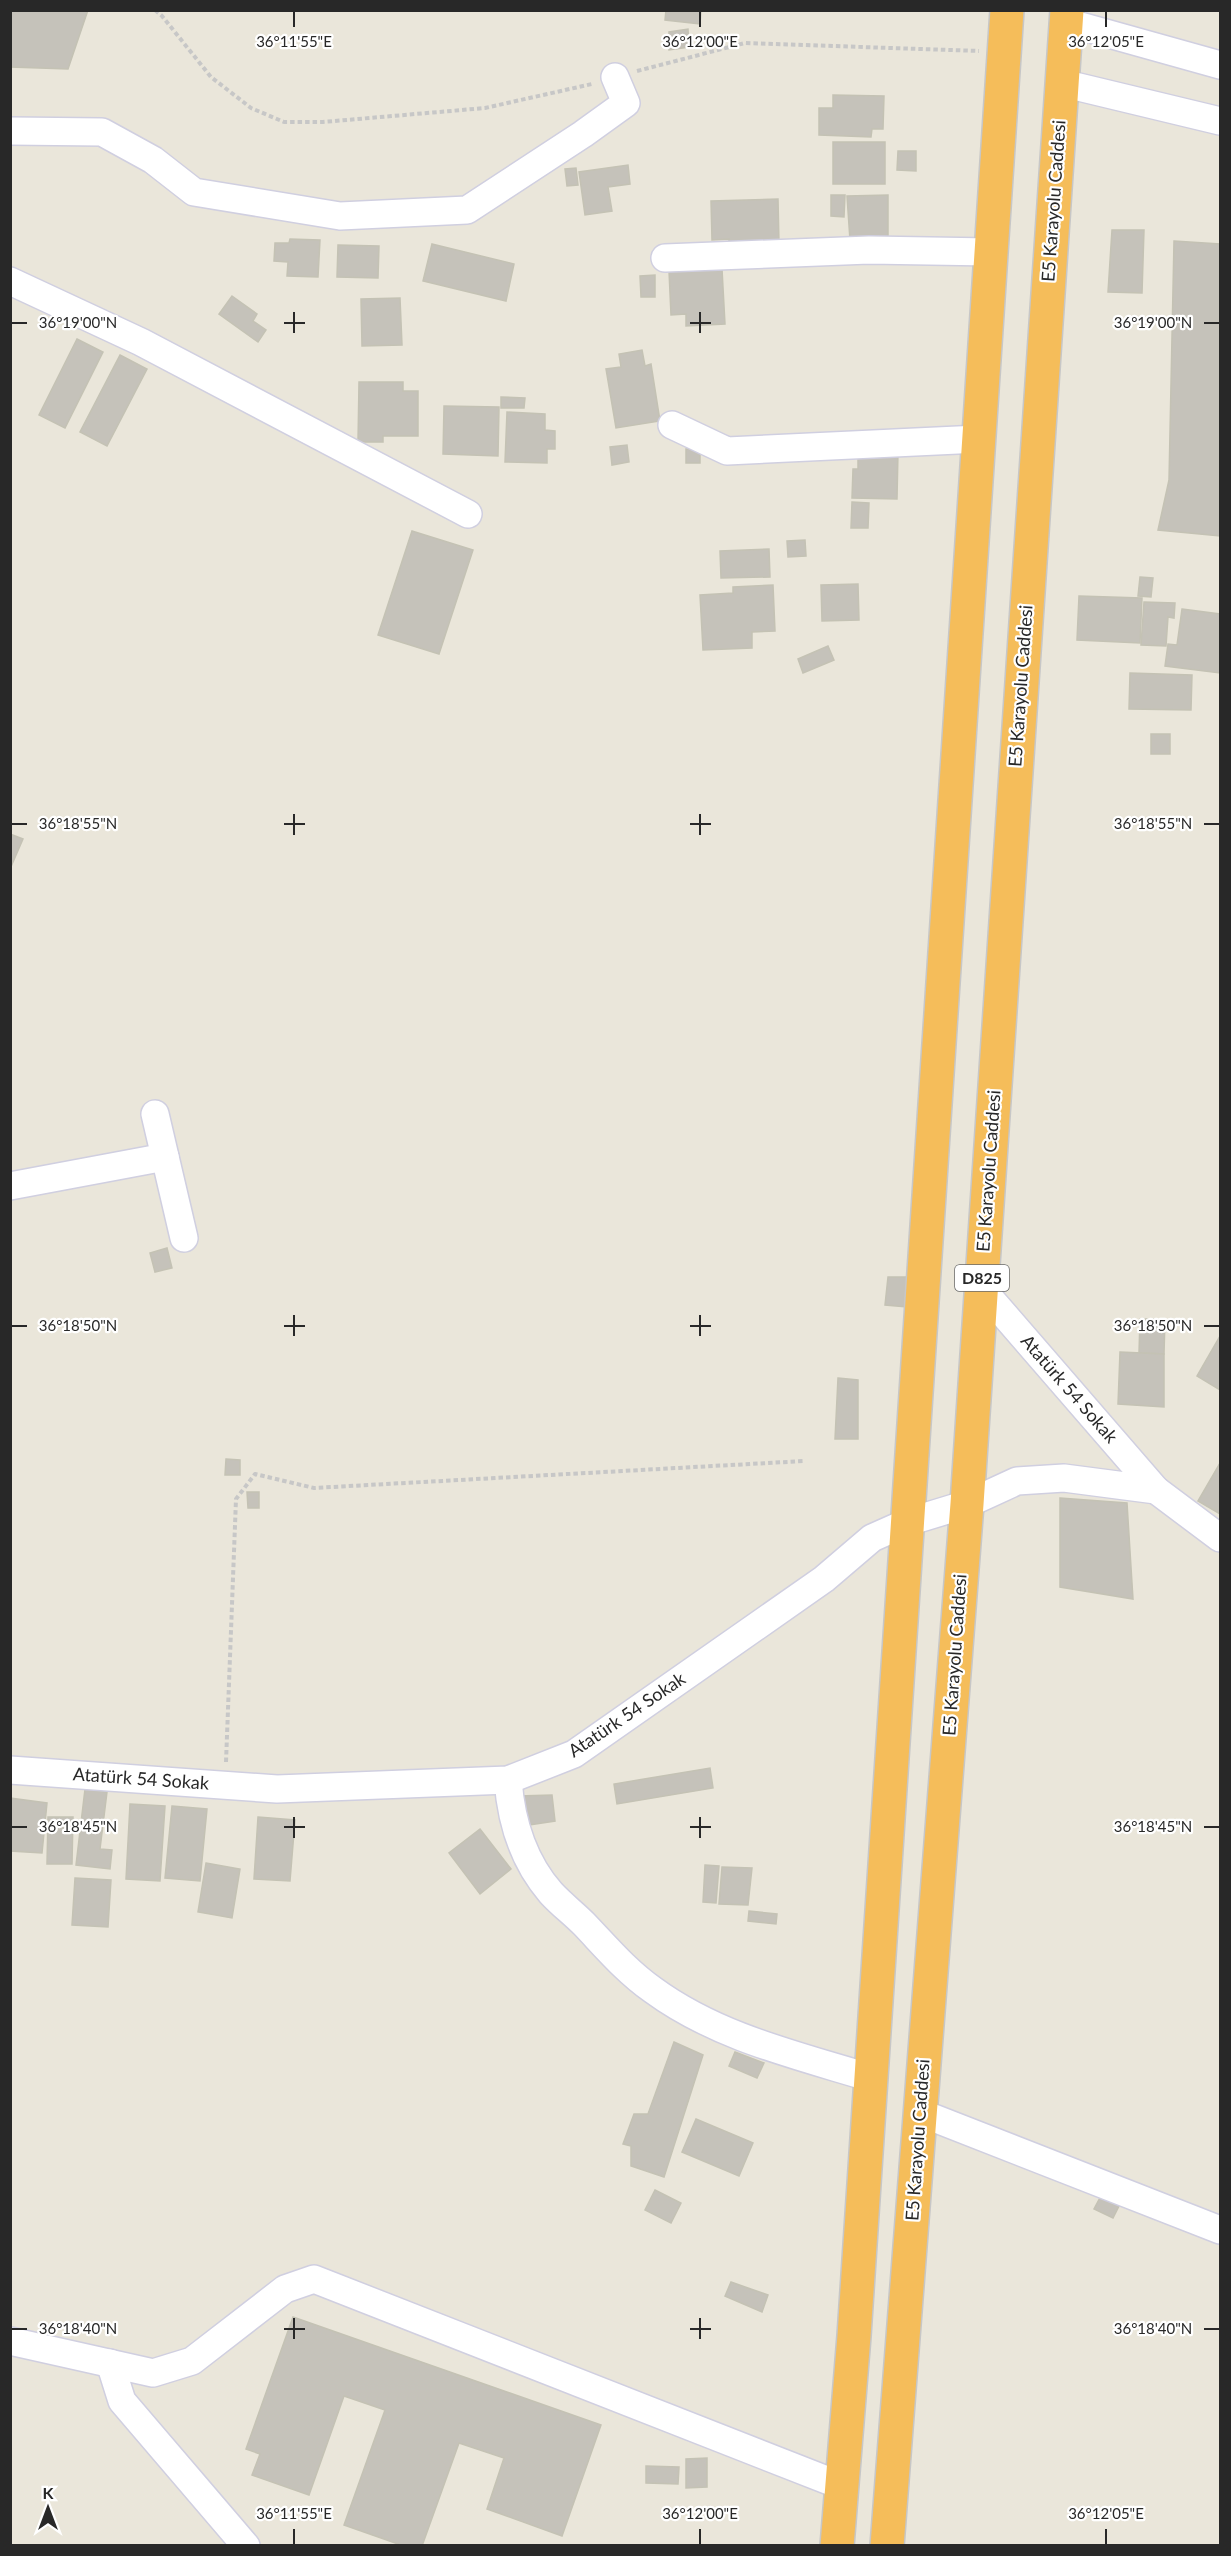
<svg xmlns="http://www.w3.org/2000/svg" width="1231" height="2556" font-family="Lato,sans-serif">
<rect width="100%" height="100%" fill="#eae6da"/>
<g fill="#c5c2ba" stroke="#c4c2b4" stroke-width="1.5">
<polygon points="10,10 88,10 68,69 10,67"/>
<polygon points="666,10 701,10 700,24 665,20"/>
<polygon points="688,29 689,47 669,50 669,32"/>
<polygon points="833,95 884,96 883,129 872,129 871,137 819,135 819,108 833,108"/>
<rect x="833" y="142" width="52" height="42"/>
<polygon points="898,151 916,151 916,171 897,170"/>
<polygon points="628,165 630,184 608,187 612,211 585,215 579,172"/>
<polygon points="576,168 578,185 567,186 565,169"/>
<polygon points="831,195 845,195 844,217 831,216"/>
<polygon points="888,195 888,239 850,240 847,196"/>
<polygon points="778,199 779,244 729,245 729,239 712,240 711,201"/>
<polygon points="1112,230 1144,230 1142,293 1108,292"/>
<polygon points="290,239 320,240 318,277 287,276 288,262 274,261 275,243 289,243"/>
<polygon points="1174,241 1220,244 1220,536 1158,530 1169,480"/>
<polygon points="432,244 514,264 506,301 423,281"/>
<polygon points="338,245 379,246 378,278 337,277"/>
<polygon points="722,269 725,324 686,326 686,314 671,315 669,271"/>
<polygon points="655,275 655,297 641,297 640,276"/>
<polygon points="232,296 257,314 253,321 266,330 258,342 219,314"/>
<polygon points="400,298 402,345 362,346 361,299"/>
<polygon points="77,339 103,352 65,428 39,415"/>
<polygon points="642,350 645,366 651,364 660,421 616,428 606,369 621,367 619,354"/>
<polygon points="120,355 147,369 107,446 80,432"/>
<polygon points="359,382 403,382 403,391 418,391 418,436 383,436 383,442 358,442"/>
<polygon points="501,397 525,398 524,408 501,408"/>
<polygon points="444,406 499,407 498,456 443,454"/>
<polygon points="507,412 545,414 545,430 555,431 555,449 547,449 547,463 505,462"/>
<polygon points="627,445 629,462 612,465 610,447"/>
<polygon points="700,448 700,463 686,463 686,449"/>
<polygon points="858,451 898,452 897,499 852,498 853,469 858,469"/>
<polygon points="852,502 869,503 868,528 851,528"/>
<polygon points="412,531 473,550 439,654 378,635"/>
<polygon points="805,540 806,556 788,557 787,541"/>
<polygon points="769,549 770,577 721,578 720,551"/>
<polygon points="1140,577 1153,578 1151,597 1138,596"/>
<polygon points="858,584 859,620 822,621 821,585"/>
<polygon points="773,585 775,631 752,632 752,648 703,650 700,595 733,593 733,587"/>
<polygon points="1079,596 1142,598 1140,643 1077,640"/>
<polygon points="1144,602 1175,603 1174,618 1168,617 1166,646 1141,645"/>
<polygon points="1182,609 1220,614 1220,673 1165,666 1168,644 1177,645"/>
<polygon points="828,646 834,660 803,673 798,659"/>
<polygon points="1130,673 1192,675 1191,710 1129,709"/>
<rect x="1151" y="734" width="19" height="20"/>
<polygon points="10,834 23,839 10,869"/>
<polygon points="167,1248 172,1268 155,1272 150,1253"/>
<polygon points="888,1277 910,1277 907,1307 885,1305"/>
<polygon points="1140,1319 1165,1319 1164,1354 1139,1353"/>
<polygon points="1220,1336 1220,1390 1197,1376"/>
<polygon points="1120,1352 1164,1354 1164,1407 1118,1404"/>
<polygon points="838,1378 858,1380 858,1439 835,1439"/>
<polygon points="226,1459 240,1460 240,1475 225,1475"/>
<polygon points="1220,1463 1220,1514 1198,1501"/>
<polygon points="247,1492 259,1492 259,1508 248,1508"/>
<polygon points="1060,1498 1127,1503 1133,1599 1060,1587"/>
<polygon points="710,1768 713,1788 617,1804 614,1784"/>
<polygon points="85,1789 107,1792 100,1849 112,1850 110,1869 76,1865"/>
<polygon points="552,1795 555,1821 523,1826 518,1796"/>
<polygon points="10,1798 47,1803 42,1853 10,1851"/>
<polygon points="130,1804 165,1806 160,1881 126,1879"/>
<polygon points="172,1806 207,1809 200,1881 165,1878"/>
<polygon points="48,1817 73,1817 72,1864 47,1864"/>
<polygon points="258,1817 295,1820 290,1881 254,1879"/>
<polygon points="480,1829 511,1869 480,1894 449,1853"/>
<polygon points="206,1863 240,1869 232,1918 198,1912"/>
<polygon points="705,1865 719,1866 716,1903 703,1902"/>
<polygon points="722,1867 752,1868 748,1905 719,1904"/>
<polygon points="75,1878 111,1880 108,1927 72,1925"/>
<polygon points="749,1911 777,1914 776,1924 748,1921"/>
<polygon points="674,2042 703,2055 664,2177 631,2166 631,2146 623,2144 634,2114 648,2114"/>
<polygon points="735,2052 764,2063 757,2078 729,2066"/>
<polygon points="696,2119 753,2143 739,2176 682,2152"/>
<polygon points="655,2190 681,2203 671,2223 645,2210"/>
<polygon points="1102,2194 1120,2204 1113,2218 1094,2209"/>
<polygon points="731,2282 768,2295 762,2312 725,2296"/>
<polygon points="293,2317 601,2425 562,2536 487,2509 504,2458 459,2443 422,2546 397,2546 398,2544 344,2525 385,2410 344,2396 309,2495 252,2475 260,2454 246,2449"/>
<polygon points="707,2458 707,2487 686,2488 686,2459"/>
<polygon points="646,2466 679,2467 678,2484 646,2483"/>
</g>
<g fill="none" stroke-linecap="round" stroke-linejoin="round">
<defs>
<g id="minor">
<polyline points="1066,22 1220,65"/>
<polyline points="1062,83 1220,121"/>
<polyline points="10,131 102,132 153,160 194,192 340,216 467,210 583,134 626,103 615,77"/>
<polyline points="665,258 869,250 991,252"/>
<polyline points="10,281 141,342 468,514"/>
<polyline points="672,425 727,451 979,439"/>
<polyline points="155,1114 184,1238"/>
<polyline points="10,1186 165,1157"/>
<polyline points="981,1288 1156,1490 1220,1538"/>
<polyline points="10,1770 277,1789 508,1780 574,1754 824,1579 872,1538 908,1522 967,1504 1017,1481 1064,1478 1156,1490"/>
<path d="M508 1780C511 1821 523 1861 551 1893 561 1904 573 1913 584 1924 606 1947 626 1971 653 1990 717 2037 796 2055 871 2078"/>
<polyline points="921,2113 1220,2230"/>
<polyline points="10,2341 153,2373 192,2361 285,2289 314,2279 842,2486"/>
<polyline points="110,2363 122,2401 246,2546"/>
</g>
<g id="highway">
<polyline points="837,2546 854,2336 1007,10"/>
<polyline points="887,2546 967,1504 1067,10"/>
</g>
</defs>
<use href="#minor" stroke="#d0cfe0" stroke-width="30"/>
<use href="#highway" stroke="#c7c7c7" stroke-width="36"/>
<g stroke="#c7c7c7" stroke-width="4" stroke-dasharray="4.5 3" stroke-linecap="butt">
<polyline points="155,10 162,16 211,77 251,108 284,122 323,122 485,108 592,84"/>
<polyline points="637,71 745,43 979,51"/>
<polyline points="226,1762 236,1499 255,1474 314,1488 804,1461"/>
</g>
<use href="#minor" stroke="#fff" stroke-width="27"/>
<use href="#highway" stroke="#f5bd5a" stroke-width="33"/>
</g>
<path fill="none" stroke="#282828" stroke-width="2" d="M294 12V27M700 12V27M1106 12V27M294 312V333M700 312V333M12 323H27M284 323H305M690 323H711M1204 323H1219M294 814V835M700 814V835M12 824H27M284 824H305M690 824H711M1204 824H1219M294 1315V1336M700 1315V1336M12 1326H27M284 1326H305M690 1326H711M1204 1326H1219M294 1817V1838M700 1817V1838M12 1827H27M284 1827H305M690 1827H711M1204 1827H1219M294 2318V2339M700 2318V2339M12 2329H27M284 2329H305M690 2329H711M1204 2329H1219M294 2529V2544M700 2529V2544M1106 2529V2544"/>
<g text-anchor="middle" stroke-width="4.5" stroke-linejoin="round" paint-order="stroke">
<rect fill="#fff" stroke="#686868" stroke-width="1.5" x="955" y="1265" width="54" height="26" rx="4.5"/>
<g font-size="16" font-weight="bold" fill="#282828">
<text x="982" y="1284">D825</text>
</g>
<g font-size="18" fill="#282828" stroke="#fff">
<text transform="translate(1054 201) rotate(-86)" y="6">E5 Karayolu Caddesi</text>
<text transform="translate(1021 686) rotate(-86)" y="6">E5 Karayolu Caddesi</text>
<text transform="translate(989 1171) rotate(-86)" y="6">E5 Karayolu Caddesi</text>
<text transform="translate(1069 1389) rotate(49)" y="6">Atatürk 54 Sokak</text>
<text transform="translate(955 1655) rotate(-86)" y="6">E5 Karayolu Caddesi</text>
<text transform="translate(627 1715) rotate(-34)" y="6">Atatürk 54 Sokak</text>
<text transform="translate(141 1779) rotate(4)" y="6">Atatürk 54 Sokak</text>
<text transform="translate(918 2140) rotate(-86)" y="6">E5 Karayolu Caddesi</text>
</g>
</g>
<g font-size="15" text-anchor="middle" fill="#282828" stroke="#fff" stroke-width="4.5" stroke-linejoin="round" paint-order="stroke">
<text x="294" y="47">36°11'55"E</text>
<text x="700" y="47">36°12'00"E</text>
<text x="1106" y="47">36°12'05"E</text>
<text x="78" y="328">36°19'00"N</text>
<text x="1153" y="328">36°19'00"N</text>
<text x="78" y="829">36°18'55"N</text>
<text x="1153" y="829">36°18'55"N</text>
<text x="78" y="1331">36°18'50"N</text>
<text x="1153" y="1331">36°18'50"N</text>
<text x="78" y="1832">36°18'45"N</text>
<text x="1153" y="1832">36°18'45"N</text>
<text x="78" y="2334">36°18'40"N</text>
<text x="1153" y="2334">36°18'40"N</text>
<text x="294" y="2519">36°11'55"E</text>
<text x="700" y="2519">36°12'00"E</text>
<text x="1106" y="2519">36°12'05"E</text>
</g>
<rect width="1231" height="2556" fill="none" stroke="#282828" stroke-width="24"/>
<g transform="translate(48 2508)" stroke="#ffffff" stroke-width="4.5" paint-order="stroke">
<path d="M0-4.5L10 22L0 15L-10 22Z" fill="#282828"/>
<text y="-9" font-size="16" font-weight="bold" text-anchor="middle" fill="#282828">K</text>
</g>
</svg>
